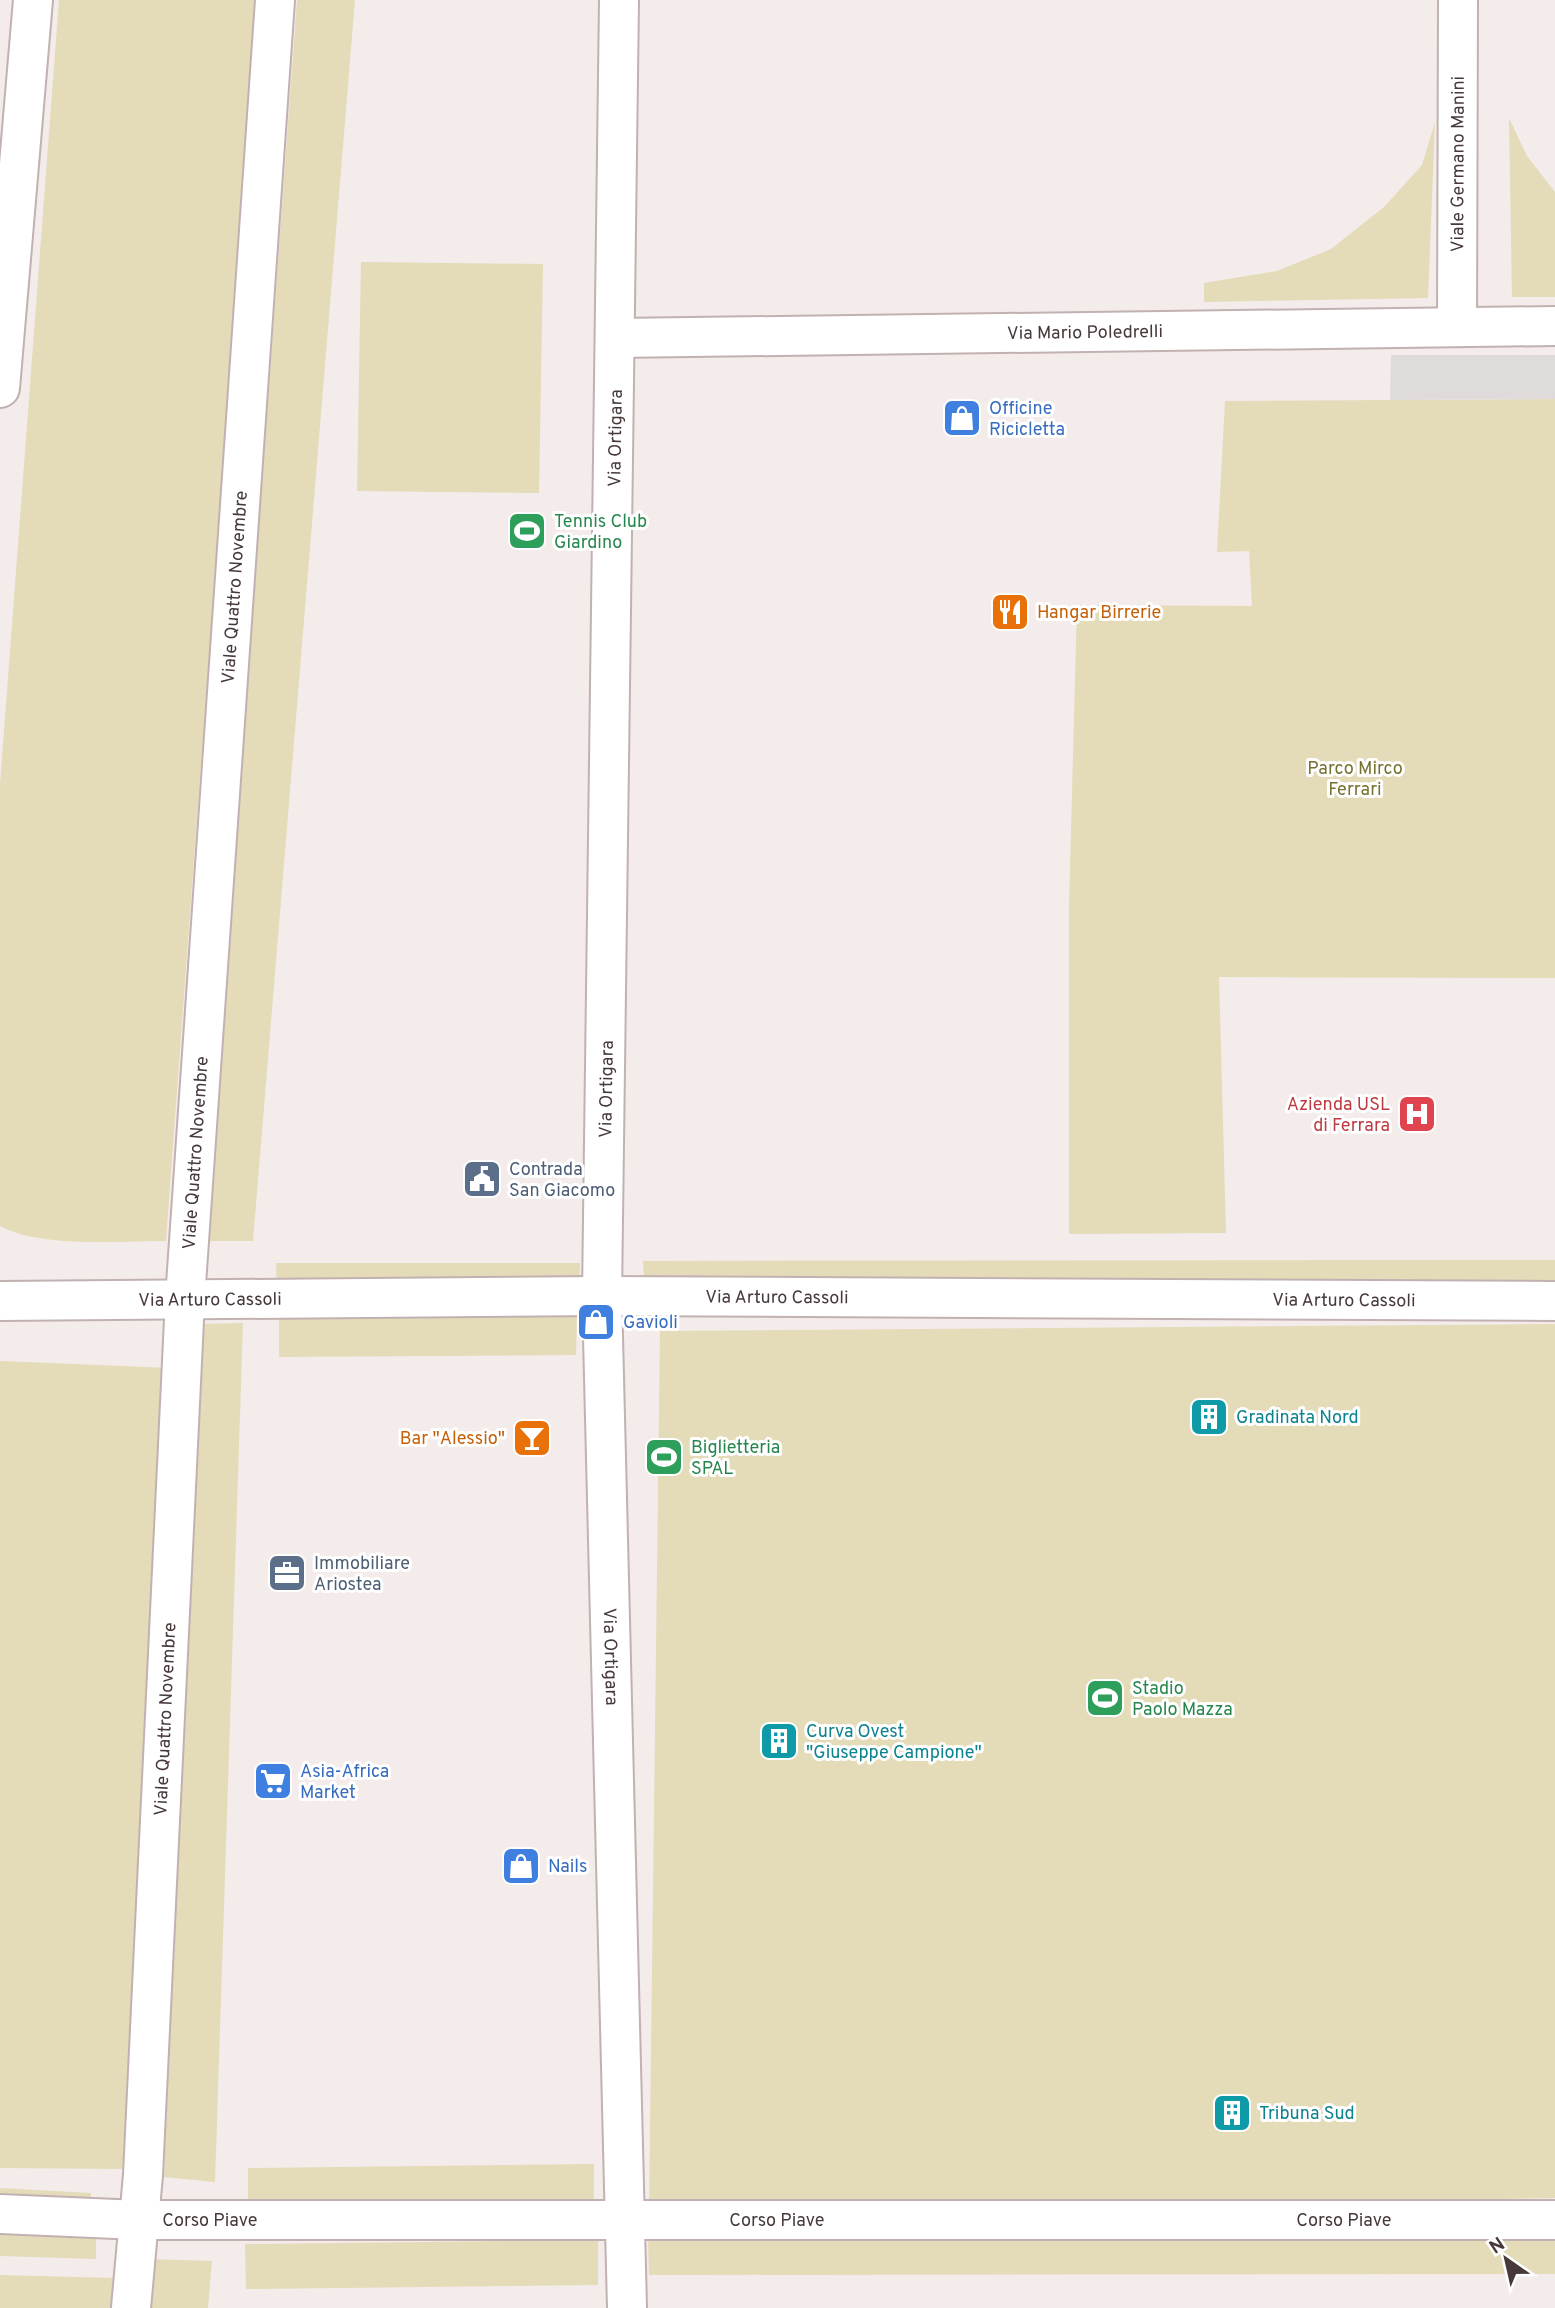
<svg xmlns="http://www.w3.org/2000/svg" width="1555" height="2308" font-family="Overpass,sans-serif">
<rect width="100%" height="100%" fill="#f4ebeb"/>
<g fill="#e4dbb8">
<path d="M59 0H257L166 1241C118 1241 41 1248 0 1226V784Z"/>
<polygon points="297,0 355,0 253,1241 207,1241"/>
<polygon points="1509,118 1527,156 1555,192 1555,297 1512,297"/>
<polygon points="1435,122 1428,298 1204,302 1204,283 1277,271 1331,249 1384,207 1422,165"/>
<polygon points="361,262 543,264 539,493 357,491"/>
<polygon points="1555,399 1555,978 1219,977 1226,1233 1069,1234 1069,906 1077,605 1252,606 1249,551 1217,552 1225,401"/>
<polygon points="1555,1260 1555,1291 645,1291 643,1261"/>
<polygon points="276,1263 580,1263 579,1289 277,1288"/>
<polygon points="577,1311 576,1355 279,1357 279,1312"/>
<polygon points="243,1323 215,2182 164,2177 195,1324"/>
<polygon points="1555,1324 1555,2198 906,2211 649,2211 660,1331"/>
<polygon points="0,1361 169,1368 126,2169 0,2168"/>
<polygon points="594,2164 594,2209 248,2214 248,2168"/>
<polygon points="0,2188 91,2193 91,2210 0,2205"/>
<polygon points="0,2226 96,2229 96,2259 0,2256"/>
<polygon points="1555,2232 1555,2274 649,2275 648,2238"/>
<polygon points="598,2240 598,2285 246,2289 245,2244"/>
<polygon points="146,2259 212,2261 208,2308 143,2308"/>
<polygon points="0,2275 114,2278 112,2308 0,2308"/>
</g>
<polygon fill="#e0dbdb" points="1391,355 1555,355 1555,399 1390,400"/>
<g fill="none" stroke-linecap="round" stroke-linejoin="round">
<defs>
<g id="street">
<path id="s1" d="M619 0 602 1296 627 2308"/>
<path id="s2" d="M1457 327 1458 0"/>
<path id="s3" d="M616 338 1555 326"/>
<polyline points="0,388 33,0"/>
<path id="s4" d="M0 1301 602 1296 1555 1301"/>
<path id="s5" d="M0 2214 139 2220H1555"/>
<path id="s6" d="M131 2308 143 2175 185 1299 275 0"/>
</g>
</defs>
<use href="#street" stroke="#c2b1b1" stroke-width="42"/>
<use href="#street" stroke="#fff" stroke-width="38"/>
</g>
<defs>
<symbol id="shop-square" viewBox="-11 -11 22 22"><rect x="-9" y="-9" width="18" height="18" rx="4" fill="#3f7fe0" stroke="#fff"/><path d="M-5-2.5h2.3a2.7 3.5 0 0 1 5.4 0H5L5.5 6h-11ZM-1.5-2.5h3a1.5 2.3 0 0 0-3 0Z" fill="#fff"/></symbol>
<symbol id="stadium-square" viewBox="-11 -11 22 22"><rect x="-9" y="-9" width="18" height="18" rx="4" fill="#2e9e5b" stroke="#fff"/><path d="M0-5a6.5 5 0 1 0 0 10a6.5 5 0 1 0 0-10ZM-3.5-1.8h7v3.6h-7Z" fill="#fff"/></symbol>
<symbol id="restaurant-square" viewBox="-11 -11 22 22"><rect x="-9" y="-9" width="18" height="18" rx="4" fill="#e8710a" stroke="#fff"/><path d="M-5-6h1v4h1v-4h1v4h1v-4h1v5L-1.5 .5V6h-2V.5L-5-1ZM5-6V6H3V1.5H1.5Q1.5-4 5-6Z" fill="#fff"/></symbol>
<symbol id="hospital-square" viewBox="-11 -11 22 22"><rect x="-9" y="-9" width="18" height="18" rx="4" fill="#e0444e" stroke="#fff"/><path d="M-5-5h3v3.5h4V-5h3V5h-3V1.5h-4V5h-3Z" fill="#fff"/></symbol>
<symbol id="civic-square" viewBox="-11 -11 22 22"><rect x="-9" y="-9" width="18" height="18" rx="4" fill="#5c6f8a" stroke="#fff"/><path d="M-.6-6.5H3V-4.5H.6V-3L4-1V1h2V6H-6V1h2V-1L-.6-3ZM-1.2 2.5V6h2.4V2.5Z" fill="#fff"/></symbol>
<symbol id="building-square" viewBox="-11 -11 22 22"><rect x="-9" y="-9" width="18" height="18" rx="4" fill="#0f9aa8" stroke="#fff"/><path d="M-4-6H4V6H1V3H-1V6H-4ZM-2.5-4.3h1.7v1.8h-1.7ZM.8-4.3h1.7v1.8H.8ZM-2.5-1h1.7V.8h-1.7ZM.8-1h1.7V.8H.8Z" fill="#fff"/></symbol>
<symbol id="bar-square" viewBox="-11 -11 22 22"><rect x="-9" y="-9" width="18" height="18" rx="4" fill="#e8710a" stroke="#fff"/><path d="M-6-5H6L.8 .8V4.5H3.5V6h-7V4.5H-.8V.8Z" fill="#fff"/></symbol>
<symbol id="office-square" viewBox="-11 -11 22 22"><rect x="-9" y="-9" width="18" height="18" rx="4" fill="#5c6f8a" stroke="#fff"/><path d="M-6-3h4V-5.5h4V-3h4V5H-6ZM-1-4.5V-3h2v-1.5ZM-6 0V1H6V0Z" fill="#fff"/></symbol>
<symbol id="supermarket-square" viewBox="-11 -11 22 22"><rect x="-9" y="-9" width="18" height="18" rx="4" fill="#3f7fe0" stroke="#fff"/><path d="M-6-5.5h2.5l.6 2H6L4.5 2H-2.5L-4.4-4H-6ZM-1.5 3.2a1.3 1.3 0 1 0 .1 0ZM3 3.2a1.3 1.3 0 1 0 .1 0Z" fill="#fff"/></symbol>
</defs>
<g fill-rule="evenodd">
<use href="#shop-square" x="940" y="396" width="44" height="44"/>
<use href="#stadium-square" x="505" y="509" width="44" height="44"/>
<use href="#restaurant-square" x="988" y="590" width="44" height="44"/>
<use href="#hospital-square" x="1395" y="1092" width="44" height="44"/>
<use href="#civic-square" x="460" y="1157" width="44" height="44"/>
<use href="#shop-square" x="574" y="1300" width="44" height="44"/>
<use href="#building-square" x="1187" y="1395" width="44" height="44"/>
<use href="#bar-square" x="510" y="1416" width="44" height="44"/>
<use href="#stadium-square" x="642" y="1435" width="44" height="44"/>
<use href="#office-square" x="265" y="1551" width="44" height="44"/>
<use href="#stadium-square" x="1083" y="1676" width="44" height="44"/>
<use href="#building-square" x="757" y="1719" width="44" height="44"/>
<use href="#supermarket-square" x="251" y="1759" width="44" height="44"/>
<use href="#shop-square" x="499" y="1844" width="44" height="44"/>
<use href="#building-square" x="1210" y="2091" width="44" height="44"/>
</g>
<g text-anchor="middle" stroke-width="6" stroke-linejoin="round" paint-order="stroke">
<g font-size="18" fill="#47393a" stroke="#fff">
<text dy="6" stroke="none"><textPath href="#s2" startOffset="163">Viale Germano Manini</textPath></text>
<text dy="6" stroke="none"><textPath href="#s3" startOffset="469">Via Mario Poledrelli</textPath></text>
<text transform="translate(615 438) rotate(-89)" y="6">Via Ortigara</text>
<text dy="6" stroke="none"><textPath href="#s6" startOffset="1724">Viale Quattro Novembre</textPath></text>
<text transform="translate(606 1089) rotate(-89)" y="6">Via Ortigara</text>
<text dy="6" stroke="none"><textPath href="#s6" startOffset="1157">Viale Quattro Novembre</textPath></text>
<text dy="6" stroke="none"><textPath href="#s4" startOffset="777">Via Arturo Cassoli</textPath></text>
<text dy="6" stroke="none"><textPath href="#s4" startOffset="210">Via Arturo Cassoli</textPath></text>
<text dy="6" stroke="none"><textPath href="#s4" startOffset="1344">Via Arturo Cassoli</textPath></text>
<text dy="6" stroke="none"><textPath href="#s1" startOffset="1657">Via Ortigara</textPath></text>
<text dy="6" stroke="none"><textPath href="#s6" startOffset="590">Viale Quattro Novembre</textPath></text>
<text dy="6" stroke="none"><textPath href="#s5" startOffset="210">Corso Piave</textPath></text>
<text dy="6" stroke="none"><textPath href="#s5" startOffset="777">Corso Piave</textPath></text>
<text dy="6" stroke="none"><textPath href="#s5" startOffset="1344">Corso Piave</textPath></text>
</g>
<g font-size="18" fill="#366cbe" stroke="#fff" text-anchor="start">
<text x="989" y="414">Officine<tspan x="989" dy="21">Ricicletta</tspan></text>
<text x="623" y="1328">Gavioli</text>
<text x="300" y="1777">Asia-Africa<tspan x="300" dy="21">Market</tspan></text>
<text x="548" y="1872">Nails</text>
</g>
<g font-size="18" fill="#27864d" stroke="#fff" text-anchor="start">
<text x="554" y="527">Tennis Club<tspan x="554" dy="21">Giardino</tspan></text>
<text x="691" y="1453">Biglietteria<tspan x="691" dy="21">SPAL</tspan></text>
<text x="1132" y="1694">Stadio<tspan x="1132" dy="21">Paolo Mazza</tspan></text>
</g>
<g font-size="18" fill="#c56008" stroke="#fff" text-anchor="start">
<text x="1037" y="618">Hangar Birrerie</text>
<text x="505" y="1444" text-anchor="end">Bar "Alessio"</text>
</g>
<g font-size="18" fill="#757231" stroke="#fff">
<text x="1355" y="774">Parco Mirco<tspan x="1355" dy="21">Ferrari</tspan></text>
</g>
<g font-size="18" fill="#be3a42" stroke="#fff" text-anchor="end">
<text x="1390" y="1110">Azienda USL<tspan x="1390" dy="21">di Ferrara</tspan></text>
</g>
<g font-size="18" fill="#4e5e75" stroke="#fff" text-anchor="start">
<text x="509" y="1175">Contrada<tspan x="509" dy="21">San Giacomo</tspan></text>
<text x="314" y="1569">Immobiliare<tspan x="314" dy="21">Ariostea</tspan></text>
</g>
<g font-size="18" fill="#0d838f" stroke="#fff" text-anchor="start">
<text x="1236" y="1423">Gradinata Nord</text>
<text x="806" y="1737">Curva Ovest<tspan x="806" dy="21">"Giuseppe Campione"</tspan></text>
<text x="1259" y="2119">Tribuna Sud</text>
</g>
</g>
<g transform="translate(1506 2259) rotate(326)" stroke="#ffffff" stroke-width="5" paint-order="stroke">
<path d="M0-5L12 26L0 18L-12 26Z" fill="#47393a"/>
<text y="-10" font-size="19" font-weight="bold" text-anchor="middle" fill="#47393a">N</text>
</g>
</svg>
